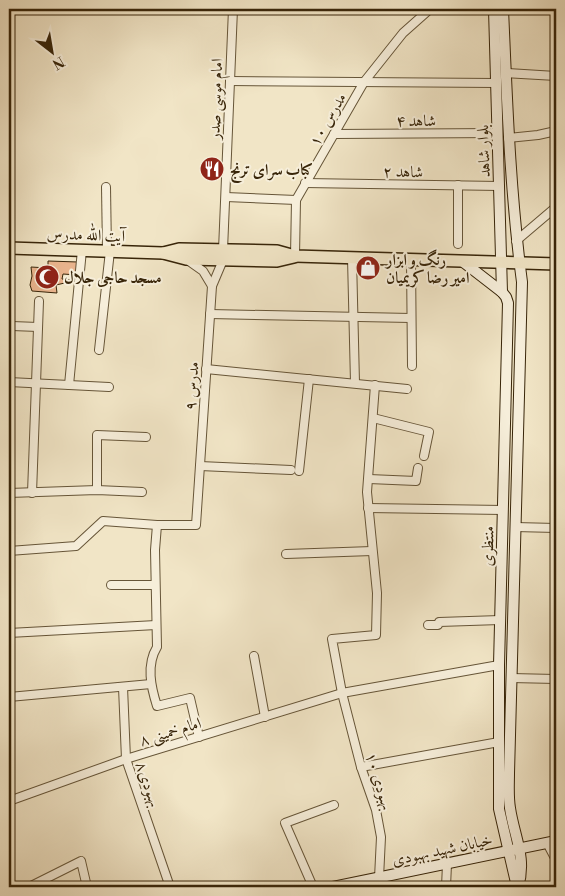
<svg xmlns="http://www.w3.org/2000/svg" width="565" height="896" font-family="'Libre Bodoni',Amiri,serif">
<rect width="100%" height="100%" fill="#f1e5c6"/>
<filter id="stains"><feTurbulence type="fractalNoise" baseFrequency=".004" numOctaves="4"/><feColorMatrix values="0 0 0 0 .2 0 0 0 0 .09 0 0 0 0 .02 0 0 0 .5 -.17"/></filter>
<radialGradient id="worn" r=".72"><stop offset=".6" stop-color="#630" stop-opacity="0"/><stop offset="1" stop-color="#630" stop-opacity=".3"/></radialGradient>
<polygon fill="#e8b38c" stroke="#382509" points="48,261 78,262 77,275 63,274 62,279 70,280 69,282 56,285 57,293 32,291 30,285 32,276 31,267 48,268"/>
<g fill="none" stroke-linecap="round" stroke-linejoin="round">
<defs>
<g id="street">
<polyline points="506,73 556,76"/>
<polyline points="230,81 496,83"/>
<polyline points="334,134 498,133"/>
<polyline points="508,138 538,135 556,131"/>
<polyline points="305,183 499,186"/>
<polyline points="106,187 107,251"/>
<polyline points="226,197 296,200"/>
<polyline points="516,241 556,207"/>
<polyline points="458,244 458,185"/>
<polyline points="223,250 233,9"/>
<polyline points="295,256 296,200 364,82 403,33 430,9"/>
<polyline points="352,258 355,383"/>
<polyline points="411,260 412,366"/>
<polyline points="212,286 223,260"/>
<polyline points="210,314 411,318"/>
<polyline points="12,326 38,327"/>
<polyline points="99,350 110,251"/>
<polyline points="206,369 407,389"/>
<polyline points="9,382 109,387"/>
<polyline points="69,385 82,250"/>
<polyline points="375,385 367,492 377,593 376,635 332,639 342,693 361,767 376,810 381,837 379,878"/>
<polyline points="373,418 429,432 424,456"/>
<polyline points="200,466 291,470"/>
<polyline points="299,471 309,379"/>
<polyline points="369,479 416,481 418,468"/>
<polyline points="97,490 97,435 146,437"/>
<polyline points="9,493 97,490 142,492"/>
<polyline points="32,493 39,301"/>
<polyline points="368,508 503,510"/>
<path d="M157 525 155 550 157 647C146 665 151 687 157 706L190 698 199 737"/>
<polyline points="515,527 556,528"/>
<polyline points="9,551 76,546 103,521 157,525 196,525 212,286 203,271 186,259"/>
<polyline points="286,554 372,551"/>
<polyline points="111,585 155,585"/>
<polyline points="428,625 438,625 439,622 500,620"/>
<polyline points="9,633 156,625"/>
<polyline points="254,656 265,717"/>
<polyline points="511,678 556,679"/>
<polyline points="123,687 126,759 170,887"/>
<polyline points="9,697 151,684"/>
<polyline points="361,767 499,742"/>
<polyline points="9,801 126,759 342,693 499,665"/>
<polyline points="547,843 556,860"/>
<polyline points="29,887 81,861 87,887"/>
<polyline points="313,887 285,823 334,805"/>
<polyline points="446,887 447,864"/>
</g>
<g id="secondary">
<polyline points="494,9 502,292"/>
<path d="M503 9C507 100 510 191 522 282L509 773C509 784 508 796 510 808 514 836 527 858 518 887"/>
<polyline points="462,261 502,292 506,297 508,303 499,665 499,809 517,887"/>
<polyline points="333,887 556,841"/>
</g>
<g id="primary">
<polyline points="9,248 163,253 186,259 277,261 294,257"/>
<polyline points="163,253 179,249 277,251 295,256 556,264"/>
</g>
</defs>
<use href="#street" stroke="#665538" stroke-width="10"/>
<use href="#secondary" stroke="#382509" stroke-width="12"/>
<use href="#primary" stroke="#382509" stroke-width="14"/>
<use href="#street" stroke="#f6eeda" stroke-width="8"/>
<use href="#secondary" stroke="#f6eeda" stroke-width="10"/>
<use href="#primary" stroke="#f1e5c6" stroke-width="11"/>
</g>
<defs>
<symbol id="restaurant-disc" viewBox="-11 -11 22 22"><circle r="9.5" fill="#8f2418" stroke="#f6eeda"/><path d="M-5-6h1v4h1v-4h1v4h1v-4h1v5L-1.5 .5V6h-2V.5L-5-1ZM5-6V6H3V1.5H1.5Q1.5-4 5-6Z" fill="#fff"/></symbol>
<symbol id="shop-disc" viewBox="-11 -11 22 22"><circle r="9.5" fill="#8f2418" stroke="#f6eeda"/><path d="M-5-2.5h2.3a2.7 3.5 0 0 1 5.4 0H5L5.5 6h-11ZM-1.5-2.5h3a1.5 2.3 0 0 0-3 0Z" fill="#fff"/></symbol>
<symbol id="mosque-disc" viewBox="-11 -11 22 22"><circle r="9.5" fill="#8f2418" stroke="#f6eeda"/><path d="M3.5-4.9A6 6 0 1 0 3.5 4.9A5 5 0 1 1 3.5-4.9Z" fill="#fff"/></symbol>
</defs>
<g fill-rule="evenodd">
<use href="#restaurant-disc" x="198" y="155" width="28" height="28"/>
<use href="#shop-disc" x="354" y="254" width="28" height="28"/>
<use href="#mosque-disc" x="33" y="263" width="28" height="28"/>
</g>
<g text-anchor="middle" stroke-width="4" stroke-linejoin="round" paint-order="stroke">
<g font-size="16" fill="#382509" stroke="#f6eeda">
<text transform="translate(215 99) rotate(-88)" y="6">امام موسی صدر</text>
<text transform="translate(327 119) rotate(-60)" y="6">مدرس ۱۰</text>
<text x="416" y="126">شاهد ۴</text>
<text transform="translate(483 151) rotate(-92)" y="6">بلوار شاهد</text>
<text transform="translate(403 171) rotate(1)" y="6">شاهد ۲</text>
<text transform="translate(86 234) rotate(2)" y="6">آیت الله مدرس</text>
<text transform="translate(191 386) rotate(-86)" y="6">مدرس ۹</text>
<text transform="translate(487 546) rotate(-88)" y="6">منتظری</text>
<text transform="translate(170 731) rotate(-17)" y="6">امام خمینی ۸</text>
<text transform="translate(380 781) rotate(73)" y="6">بهبودی ۱۰</text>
<text transform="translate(149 784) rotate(71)" y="6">بهبودی۸</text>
<text transform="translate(442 849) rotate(-12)" y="6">خیابان شهید بهبودی</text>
</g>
<g font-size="16" font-weight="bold" fill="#382509" stroke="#f6eeda" text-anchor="start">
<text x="230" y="175">کباب سرای ترنج</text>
<text x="386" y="265">رنگ و ابزار<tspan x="386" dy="18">امیر رضا کریمیان</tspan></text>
<text x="64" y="283">مسجد حاجی جلال</text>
</g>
</g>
<rect width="565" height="896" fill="none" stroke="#f1e5c6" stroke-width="30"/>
<rect x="10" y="10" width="545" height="876" fill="none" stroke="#382509" stroke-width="2.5"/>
<rect x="15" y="15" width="535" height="866" fill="none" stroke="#382509"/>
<g transform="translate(52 52) rotate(149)" stroke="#f6eeda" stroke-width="4" paint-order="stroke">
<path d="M0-4L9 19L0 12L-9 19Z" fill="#382509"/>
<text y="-8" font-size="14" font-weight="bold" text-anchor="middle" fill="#382509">N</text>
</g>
<rect width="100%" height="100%" filter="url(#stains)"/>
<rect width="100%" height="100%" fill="url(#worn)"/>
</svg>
